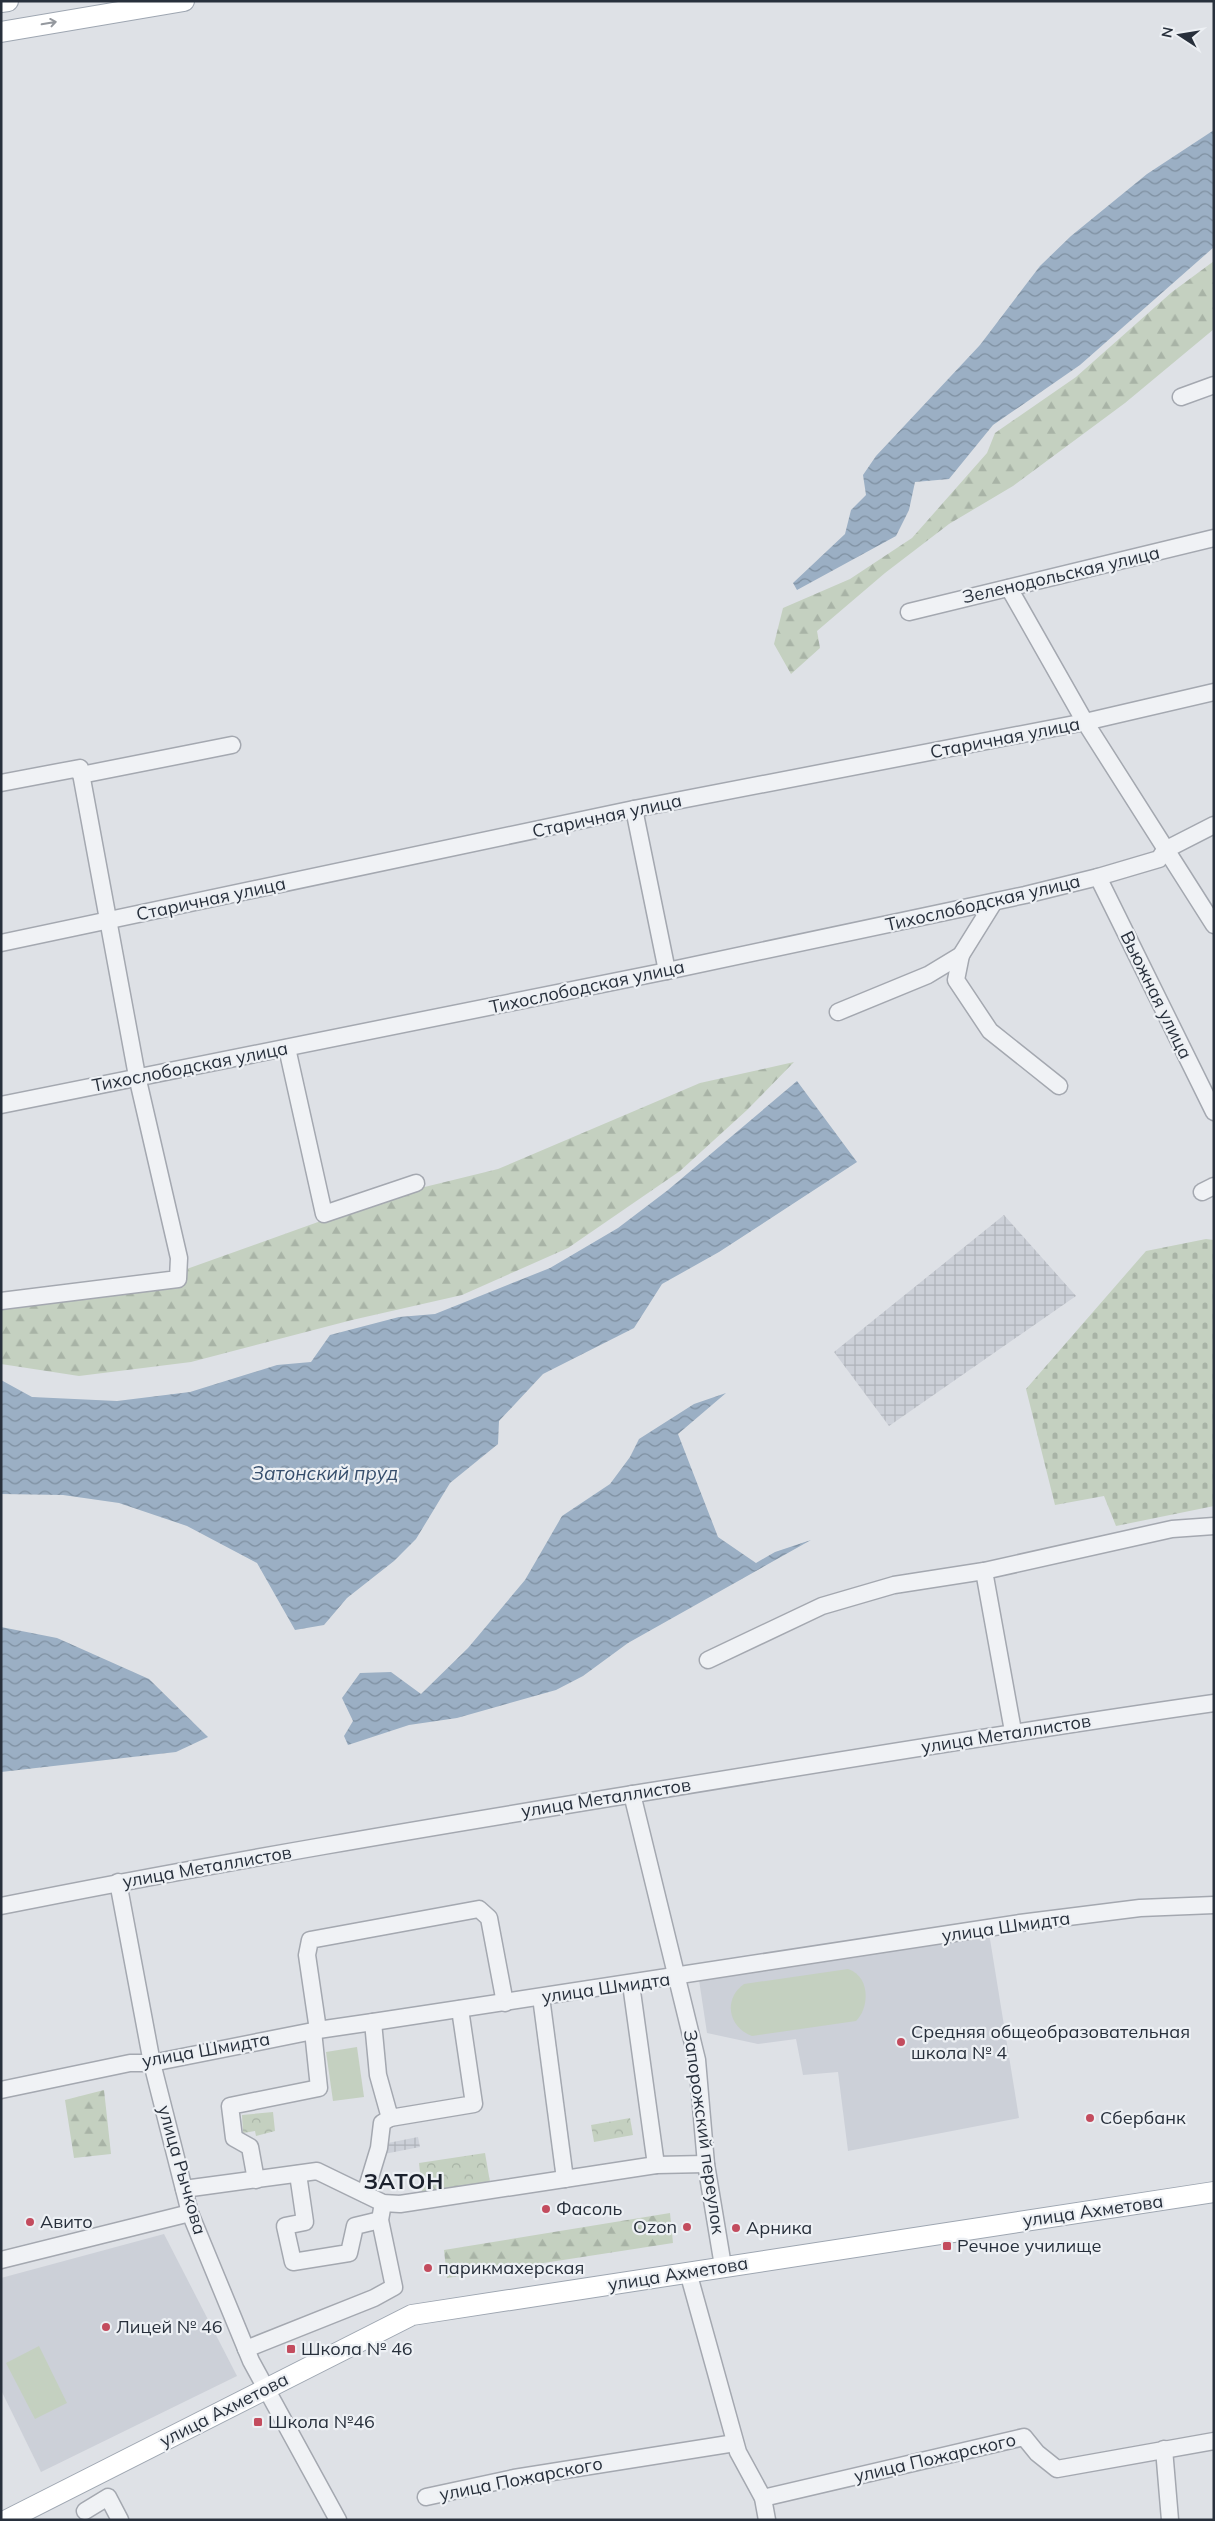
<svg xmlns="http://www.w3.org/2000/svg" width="1215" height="2521" font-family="Mulish,sans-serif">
<defs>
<pattern id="industrial-grid" width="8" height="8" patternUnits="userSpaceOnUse" patternTransform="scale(1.25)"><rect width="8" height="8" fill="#ccd0d8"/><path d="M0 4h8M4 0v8" fill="none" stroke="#afb3ba"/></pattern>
<pattern id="forest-firs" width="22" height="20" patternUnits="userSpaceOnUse" patternTransform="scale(1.25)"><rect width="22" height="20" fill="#c4d0c0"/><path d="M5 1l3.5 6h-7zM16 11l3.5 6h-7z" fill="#a8b3a6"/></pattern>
<pattern id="cemetery-stones" width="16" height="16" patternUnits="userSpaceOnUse" patternTransform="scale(1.25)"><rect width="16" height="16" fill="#c4d0c0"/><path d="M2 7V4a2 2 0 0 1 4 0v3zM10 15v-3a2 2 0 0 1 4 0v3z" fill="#a8b3a6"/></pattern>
<pattern id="park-crowns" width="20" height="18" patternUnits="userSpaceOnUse" patternTransform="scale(1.25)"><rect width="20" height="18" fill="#c4d0c0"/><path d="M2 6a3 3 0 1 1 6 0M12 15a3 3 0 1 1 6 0" fill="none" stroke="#a8b3a6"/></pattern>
<pattern id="water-waves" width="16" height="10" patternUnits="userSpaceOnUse" patternTransform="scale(1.25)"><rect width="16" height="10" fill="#9bafc4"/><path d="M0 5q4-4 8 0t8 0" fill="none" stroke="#7e8fa0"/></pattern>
</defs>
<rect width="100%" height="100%" fill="#dee1e6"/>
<g fill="#ccd0d8">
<polygon points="989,1933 1019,2118 848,2151 838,2072 803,2075 796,2039 758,2044 707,2033 699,1980"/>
<polygon points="164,2234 237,2376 41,2472 1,2390 1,2278"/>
</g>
<g fill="url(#industrial-grid)">
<polygon points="1004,1215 1076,1296 889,1426 834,1352"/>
<polygon points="418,2137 420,2147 384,2154 383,2144"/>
</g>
<g fill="url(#forest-firs)">
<polygon points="1214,261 1214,329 1125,403 1013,486 949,524 885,573 817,631 820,648 791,674 774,644 783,608 850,579 912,538 987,453 995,433 1076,377 1172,292"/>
<polygon points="794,1062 747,1110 680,1171 568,1248 462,1295 352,1320 191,1362 79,1376 1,1364 1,1301 156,1280 396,1194 498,1169 700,1083"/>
<polygon points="104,2090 111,2154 74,2158 65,2100"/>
<polygon points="670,2213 673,2243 447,2278 444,2250"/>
</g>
<polygon fill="url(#cemetery-stones)" points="1206,1239 1214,1240 1214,1506 1116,1526 1104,1496 1055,1505 1026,1389 1146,1251"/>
<g fill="url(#park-crowns)">
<polygon points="273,2112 275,2131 256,2136 255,2131 243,2133 242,2115"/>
<polygon points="630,2118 633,2135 594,2142 591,2125"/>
<polygon points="485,2153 490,2182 422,2192 419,2163"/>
</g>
<g fill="#c4d0c0">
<path d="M848 1969C870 1976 870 2007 856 2021L752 2036C728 2027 723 1999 744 1984Z"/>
<polygon points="357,2047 364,2097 333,2101 326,2052"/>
<polygon points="39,2346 67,2403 35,2419 6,2363"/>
</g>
<g fill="url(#water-waves)">
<polygon points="1214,130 1214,247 1080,365 993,425 949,479 915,482 909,510 896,536 797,590 793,583 845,534 851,510 866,495 863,475 876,456 980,345 1040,266 1071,236 1147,174"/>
<polygon points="797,1081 857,1162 719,1252 662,1284 634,1328 543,1374 499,1421 498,1444 450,1483 416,1539 394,1561 347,1598 324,1625 295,1630 257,1563 187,1526 119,1503 63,1495 1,1494 1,1380 32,1397 117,1401 190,1392 277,1365 311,1362 330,1335 399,1317 435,1314 550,1268 618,1228 668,1190"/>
<polygon points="726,1393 678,1434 718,1537 756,1563 775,1552 811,1540 628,1643 583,1676 556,1690 457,1718 409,1725 348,1745 344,1736 353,1721 342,1698 360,1673 391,1672 421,1694 468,1648 525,1580 562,1516 610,1484 630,1457 639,1439 694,1404"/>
<polygon points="1,1627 57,1638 149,1679 208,1737 176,1752 1,1772"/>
</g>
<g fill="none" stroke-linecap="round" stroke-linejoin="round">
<defs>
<g id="minor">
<polyline points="1181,397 1214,385"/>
<polyline points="1009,588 1085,722 1214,925"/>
<polyline points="909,612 1214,538"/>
<polyline points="81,775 232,745"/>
<polyline points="1,783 80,768 137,1076 179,1258 178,1279 1,1301"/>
<polyline points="634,809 667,971"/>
<polyline points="1098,877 1214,1112"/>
<polyline points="1,943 634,809 1085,722 1214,692"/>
<polyline points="961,955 956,980 990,1031 1059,1086"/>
<polyline points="838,1012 928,975 961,955 994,902"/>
<polyline points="287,1048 324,1214 416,1183"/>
<polyline points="1,1105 667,971 1025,895 1098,877 1159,859 1165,850 1214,825"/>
<polyline points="1202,1192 1214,1186"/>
<polyline points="984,1571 1013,1731"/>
<polyline points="708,1660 822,1606 894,1585 984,1571 1172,1529 1214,1526"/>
<polyline points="632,1794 697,2060 706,2164 723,2266"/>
<polyline points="118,1882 152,2063 190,2213 251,2361 338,2520"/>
<path d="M1 1906C215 1863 431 1827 646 1792 835 1761 1024 1730 1214 1703"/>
<polyline points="541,1997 565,2179"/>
<polyline points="373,2022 378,2075 390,2118 474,2104 460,2009"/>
<polyline points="318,2030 307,1955 310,1940 479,1909 489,1918 505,2003"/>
<polyline points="1,2090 130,2063 152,2063 318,2030 373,2022 1020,1923 1140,1908 1214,1905"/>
<polyline points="656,2165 706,2164"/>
<polyline points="298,2174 305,2222 285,2226 293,2262 349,2253 355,2226 380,2220"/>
<polyline points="256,2180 250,2147 234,2138 230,2106 319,2088 313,2031"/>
<polyline points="184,2189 317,2171 383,2203 400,2204 656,2165 631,1984"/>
<polyline points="365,2194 379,2148 382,2123 390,2118"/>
<polyline points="1,2260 190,2213"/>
<polyline points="688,2272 738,2452 763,2498 767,2520"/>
<polyline points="246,2349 374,2298 394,2287 380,2220 383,2203"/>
<polyline points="1164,2449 1170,2520"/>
<polyline points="426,2497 514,2478 735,2443"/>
<polyline points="763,2498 1024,2437 1037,2453 1057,2469 1214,2441"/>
<polyline points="85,2511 108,2497 120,2520"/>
</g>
<g id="major">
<polyline points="1,2 8,1"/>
<polyline points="1,32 184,1"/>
<polyline points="7,2520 412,2315 1214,2192"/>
</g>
</defs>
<use href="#minor" stroke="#a4a8b0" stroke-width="19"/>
<use href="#major" stroke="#9ea6b1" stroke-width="22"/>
<use href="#minor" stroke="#f0f2f5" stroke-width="16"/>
<use href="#major" stroke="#fff" stroke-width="20"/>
</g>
<defs><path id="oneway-shaft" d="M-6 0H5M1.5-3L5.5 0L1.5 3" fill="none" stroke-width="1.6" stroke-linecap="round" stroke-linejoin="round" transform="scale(1.25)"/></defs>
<use stroke="#94989e" href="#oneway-shaft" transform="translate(49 23) rotate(-10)"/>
<g fill="#c34c5e" stroke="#edf0f4" stroke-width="2">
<circle cx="901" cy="2042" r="5"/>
<circle cx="1090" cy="2118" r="5"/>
<circle cx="546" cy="2209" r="5"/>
<circle cx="30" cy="2222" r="5"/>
<circle cx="687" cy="2227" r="5"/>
<circle cx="736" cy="2228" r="5"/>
<rect x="942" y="2241" width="10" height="10" rx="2.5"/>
<circle cx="428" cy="2268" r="5"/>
<circle cx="106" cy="2327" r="5"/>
<rect x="286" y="2344" width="10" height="10" rx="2.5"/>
<rect x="253" y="2417" width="10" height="10" rx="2.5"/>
</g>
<g text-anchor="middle" stroke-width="4.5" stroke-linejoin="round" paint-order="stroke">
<g font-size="18" fill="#28303c" stroke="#edf0f4">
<text transform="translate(1061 575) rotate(-13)" y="6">Зеленодольская улица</text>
<text transform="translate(1005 738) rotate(-11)" y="6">Старичная улица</text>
<text transform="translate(607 816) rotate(-12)" y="6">Старичная улица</text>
<text transform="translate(211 899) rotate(-12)" y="6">Старичная улица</text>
<text transform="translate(983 903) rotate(-13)" y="6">Тихослободская улица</text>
<text transform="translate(587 987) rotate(-12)" y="6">Тихослободская улица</text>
<text transform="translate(1156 995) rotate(64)" y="6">Вьюжная улица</text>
<text transform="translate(190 1067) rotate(-11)" y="6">Тихослободская улица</text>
<text transform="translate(1006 1734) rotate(-9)" y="6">улица Металлистов</text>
<text transform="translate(606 1798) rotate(-9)" y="6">улица Металлистов</text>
<text transform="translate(207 1867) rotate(-10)" y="6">улица Металлистов</text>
<text transform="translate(1006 1927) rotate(-8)" y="6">улица Шмидта</text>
<text transform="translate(606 1988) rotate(-8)" y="6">улица Шмидта</text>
<text transform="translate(206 2050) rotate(-10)" y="6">улица Шмидта</text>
<text transform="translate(704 2132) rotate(82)" y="6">Запорожский переулок</text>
<text transform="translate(182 2170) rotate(74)" y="6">улица Рычкова</text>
<text transform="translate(1093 2211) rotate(-8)" y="6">улица Ахметова</text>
<text transform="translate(678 2274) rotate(-9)" y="6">улица Ахметова</text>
<text transform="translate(224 2410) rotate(-27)" y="6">улица Ахметова</text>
<text transform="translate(935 2458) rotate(-13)" y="6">улица Пожарского</text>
<text transform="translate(521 2479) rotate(-11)" y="6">улица Пожарского</text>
</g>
<g font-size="18" fill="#28303c" stroke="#edf0f4" text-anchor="start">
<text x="911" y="2038">Средняя общеобразовательная<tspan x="911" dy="21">школа № 4</tspan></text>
<text x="1100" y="2124">Сбербанк</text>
<text x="556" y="2215">Фасоль</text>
<text x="40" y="2228">Авито</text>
<text x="677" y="2233" text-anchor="end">Ozon</text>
<text x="746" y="2234">Арника</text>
<text x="957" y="2252">Речное училище</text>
<text x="438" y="2274">парикмахерская</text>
<text x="116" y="2333">Лицей № 46</text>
<text x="301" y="2355">Школа № 46</text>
<text x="268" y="2428">Школа №46</text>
</g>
<g font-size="19" font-style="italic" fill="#364e6c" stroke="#edf0f4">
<text x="325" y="1480">Затонский пруд</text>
</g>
<g font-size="22" font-weight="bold" letter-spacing="1" fill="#1b212d" stroke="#edf0f4">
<text x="404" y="2189">ЗАТОН</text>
</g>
</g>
<rect width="1215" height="2521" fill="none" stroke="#28303c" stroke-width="5"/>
<g transform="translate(1180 35) rotate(282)" stroke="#edf0f4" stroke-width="4" paint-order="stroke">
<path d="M0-4L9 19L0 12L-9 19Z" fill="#28303c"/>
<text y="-8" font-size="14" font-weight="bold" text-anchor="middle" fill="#28303c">N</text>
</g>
</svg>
